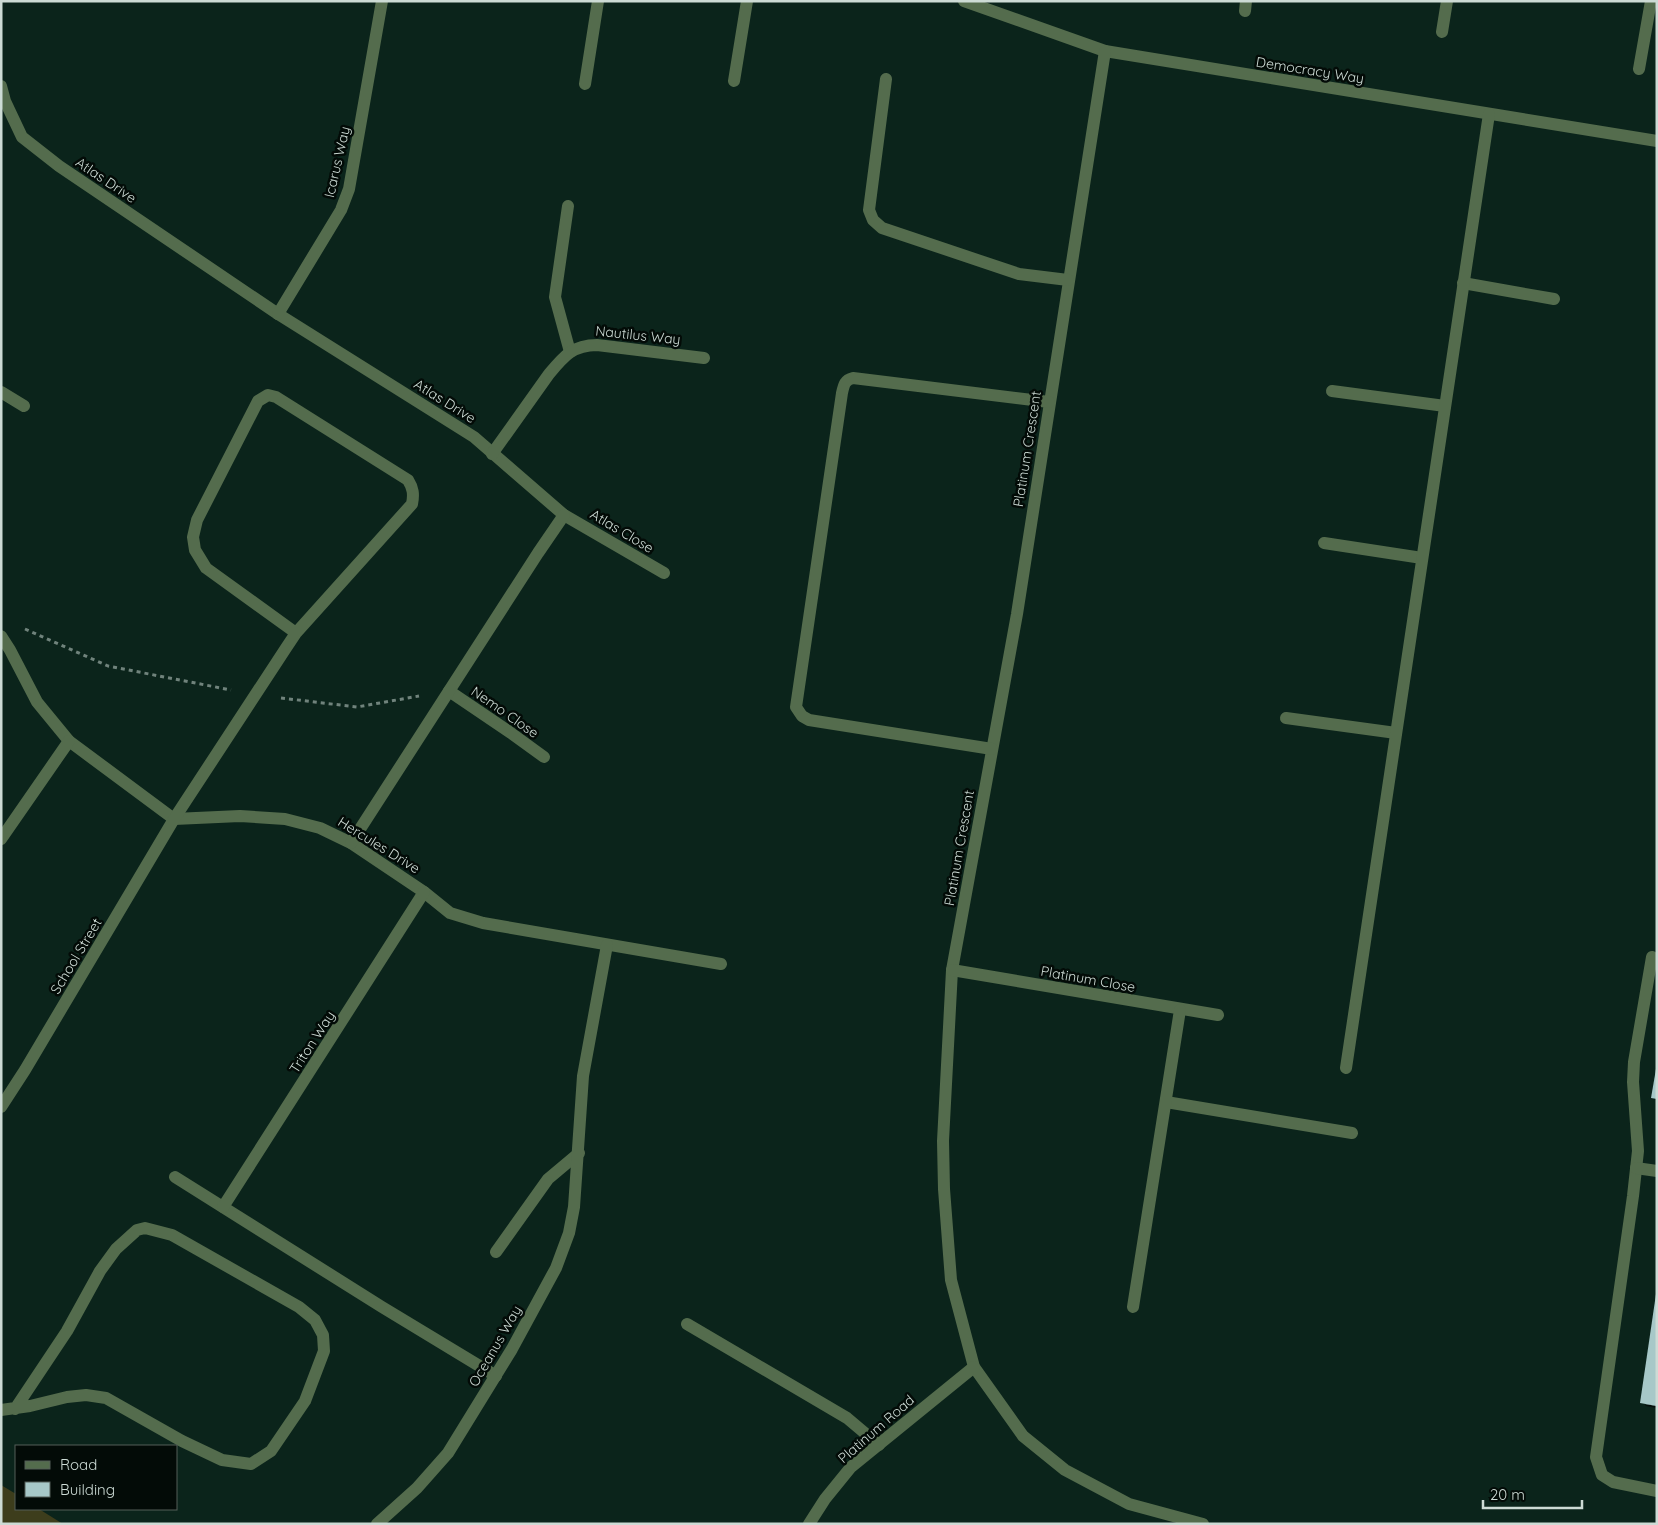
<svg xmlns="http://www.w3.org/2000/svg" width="1658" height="1525" font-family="Quicksand,sans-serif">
<defs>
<filter id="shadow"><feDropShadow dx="5.5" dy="3" stdDeviation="0" flood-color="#0009"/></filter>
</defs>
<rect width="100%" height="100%" fill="#0b241b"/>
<polygon fill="#3d3d1c" points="1,1485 16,1494 16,1509 39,1509 63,1524 1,1524"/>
<g fill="#a7c8c8" filter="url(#shadow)">
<polygon points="1656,1069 1657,1069 1657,1099 1651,1098"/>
<polygon points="1656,1294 1657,1294 1657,1406 1640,1403"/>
</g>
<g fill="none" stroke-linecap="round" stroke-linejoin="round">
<g stroke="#70837c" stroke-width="3" stroke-dasharray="4 4" stroke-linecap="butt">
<polyline points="25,629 108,666 231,690"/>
<polyline points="281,698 357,707 419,696"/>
</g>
<g stroke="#546c4d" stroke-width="12">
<polyline points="964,1 1105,51 1657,141"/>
<polyline points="1245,11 1246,1"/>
<polyline points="1442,32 1447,1"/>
<polyline points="1105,51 1017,614 952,970 943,1141 944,1189 951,1280 974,1367 1023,1436 1065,1470 1129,1504 1203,1524"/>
<polyline points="1639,69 1651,1"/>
<polyline points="886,79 869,210 873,220 882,228 1019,274 1068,280"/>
<polyline points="734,81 747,1"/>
<polyline points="585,84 598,1"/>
<polyline points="1,86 5,101 22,137 59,166 278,314 474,437 564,515 664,573"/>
<polyline points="568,206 555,297 570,352"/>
<polyline points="1463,283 1554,299"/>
<polyline points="278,314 341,210 349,189 382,1"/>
<polyline points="1332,391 1445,406"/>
<polyline points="1,392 24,406"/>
<path d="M492 454 549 374C564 356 573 345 597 345L704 358"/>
<polyline points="1324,543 1422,558"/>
<polyline points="1,636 10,650 37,702 69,741 174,819 240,816 285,819 320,828 351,843 424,892 450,913 483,923 721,964"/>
<polyline points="449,691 511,733 544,757"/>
<polyline points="1286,718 1396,733"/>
<path d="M992 749 809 720 802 716 796 707 842 393C844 384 845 380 853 378L1049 402"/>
<polyline points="1,839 69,741"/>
<polyline points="351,843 538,553 564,515"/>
<polyline points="1652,957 1634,1062 1633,1082 1638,1151 1633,1196 1596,1457 1602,1475 1613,1482 1657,1491"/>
<polyline points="952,970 1218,1015"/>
<polyline points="1346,1068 1489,114"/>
<polyline points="1166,1102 1352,1133"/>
<path d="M1 1107 25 1070 174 819 286 648 296 633 412 504C414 494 413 488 408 480L276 397 268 395 258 401 197 520 193 537 195 550 206 568 296 633"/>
<polyline points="1636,1168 1657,1171"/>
<polyline points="175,1177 382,1307 496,1376"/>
<polyline points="223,1207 424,892"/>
<polyline points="496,1252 548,1179 579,1153"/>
<polyline points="1133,1307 1180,1010"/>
<polyline points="687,1324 847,1418 879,1445"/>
<polyline points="1,1410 30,1406 67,1397 86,1395 106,1398 182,1441 222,1460 251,1464 271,1451 305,1401 324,1351 323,1335 315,1320 299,1307 172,1235 145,1228 137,1230 116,1249 100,1271 67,1331 15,1409"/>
<polyline points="377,1524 417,1488 448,1453 512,1349 556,1268 569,1233 574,1207 583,1076 607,945"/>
<polyline points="809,1524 825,1499 851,1467 974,1367"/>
</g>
</g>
<g text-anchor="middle" stroke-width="5" stroke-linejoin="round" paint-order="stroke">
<g font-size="14" fill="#cddbd5" stroke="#030b07">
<text transform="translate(1310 70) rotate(9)" y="5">Democracy Way</text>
<text transform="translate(337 162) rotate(-77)" y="5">Icarus Way</text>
<text transform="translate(106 180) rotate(34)" y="5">Atlas Drive</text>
<text transform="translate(638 335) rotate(6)" y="5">Nautilus Way</text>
<text transform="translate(445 401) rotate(32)" y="5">Atlas Drive</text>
<text transform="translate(1027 449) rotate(-81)" y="5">Platinum Crescent</text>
<text transform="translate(622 531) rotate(31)" y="5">Atlas Close</text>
<text transform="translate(505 712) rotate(35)" y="5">Nemo Close</text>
<text transform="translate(379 845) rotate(32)" y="5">Hercules Drive</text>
<text transform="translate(959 848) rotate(-80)" y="5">Platinum Crescent</text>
<text transform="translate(76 956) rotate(-59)" y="5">School Street</text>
<text transform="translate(1088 979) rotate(10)" y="5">Platinum Close</text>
<text transform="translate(312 1042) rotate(-57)" y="5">Triton Way</text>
<text transform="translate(495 1346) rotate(-60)" y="5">Oceanus Way</text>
<text transform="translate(876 1429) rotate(-41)" y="5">Platinum Road</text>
</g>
</g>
<rect width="1658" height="1525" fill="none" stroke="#cddbd5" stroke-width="5"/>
<rect x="15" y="1445" width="162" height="65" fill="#030b07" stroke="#545e59"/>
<rect x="25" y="1461" width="25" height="8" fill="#546c4d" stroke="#545e59"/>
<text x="60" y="1470" font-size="15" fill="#cddbd5">Road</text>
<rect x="25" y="1482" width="25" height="15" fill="#a7c8c8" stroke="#545e59"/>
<text x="60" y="1495" font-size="15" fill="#cddbd5">Building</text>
<path d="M1483 1500v8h99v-8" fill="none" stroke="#cddbd5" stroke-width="2.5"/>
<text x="1490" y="1500" font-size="15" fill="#cddbd5" stroke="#030b07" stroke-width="4" paint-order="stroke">20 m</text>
</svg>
